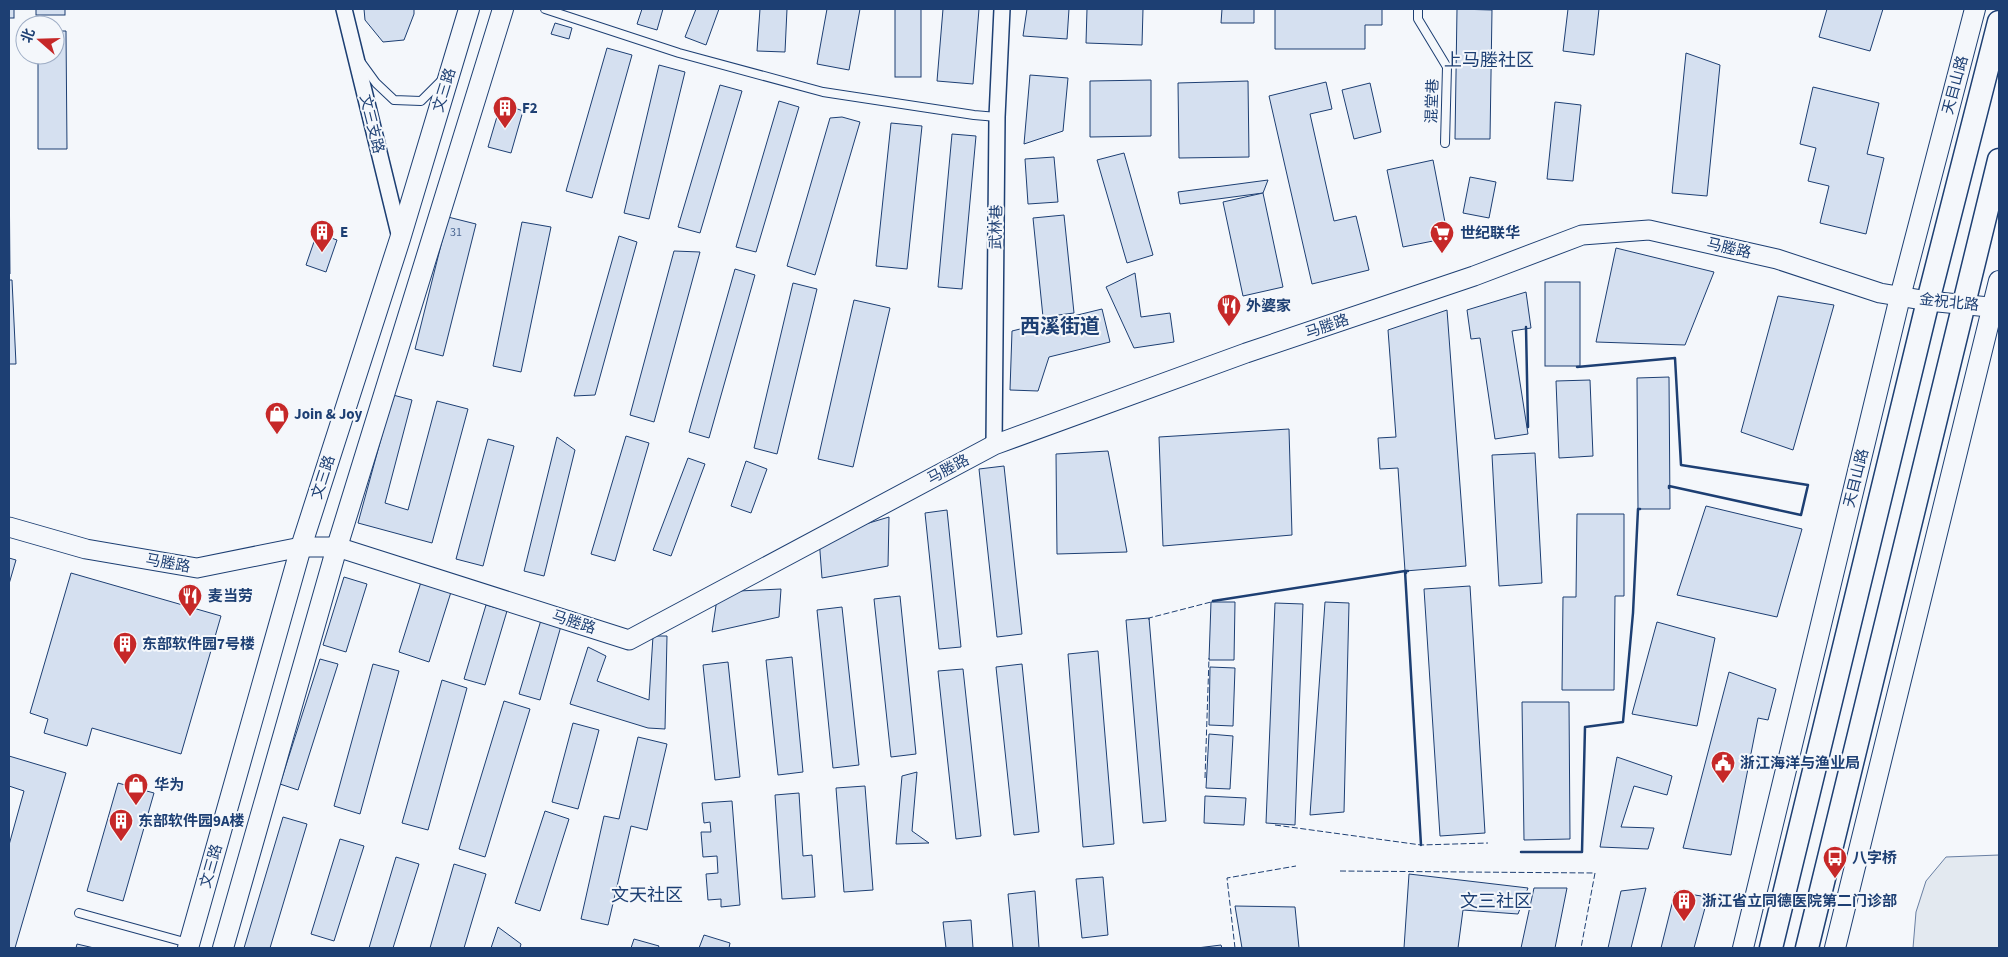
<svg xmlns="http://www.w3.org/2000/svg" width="2008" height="957" font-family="'Source Sans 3','Noto Sans SC',sans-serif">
<rect width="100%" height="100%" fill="#f4f7fb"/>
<polygon fill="#e3e9f0" stroke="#687fa3" points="1999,855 1999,948 1913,948 1916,912 1926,881 1946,857"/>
<g fill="#d5e0f0" stroke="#1d3f73">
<rect x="9" y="9" width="5" height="9"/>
<rect x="36" y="9" width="29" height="6"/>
<polygon points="364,9 414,9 414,14 404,40 383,42 365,20"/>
<polygon points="642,9 663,9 657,30 637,24"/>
<polygon points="696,9 719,9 706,45 685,37"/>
<polygon points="760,9 787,9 785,52 757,51"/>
<polygon points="827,9 860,9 849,70 817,64"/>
<rect x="895" y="9" width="26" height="68"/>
<polygon points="943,9 979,9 973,84 937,81"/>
<polygon points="1027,9 1069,9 1067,39 1023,36"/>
<polygon points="1087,9 1143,9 1142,45 1086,43"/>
<polygon points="1222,9 1254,9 1254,23 1221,23"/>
<polygon points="1275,9 1382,9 1382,25 1365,25 1365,49 1275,49"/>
<polygon points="1457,9 1492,10 1490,139 1455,139"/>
<polygon points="1568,9 1599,9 1594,55 1563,51"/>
<polygon points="1827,9 1883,9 1870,51 1819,37"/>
<polygon points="555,23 572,28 569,39 551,34"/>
<polygon points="55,31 66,31 67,149 38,149 38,55 55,55"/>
<polygon points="607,48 632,55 592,198 566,191"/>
<polygon points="1686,53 1720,65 1707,196 1672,193"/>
<polygon points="659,65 685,72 649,219 624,213"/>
<polygon points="1030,75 1068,78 1063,131 1024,144"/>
<polygon points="1151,80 1151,136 1090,137 1090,81"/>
<polygon points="1248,81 1249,157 1179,158 1178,83"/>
<polygon points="1326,82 1332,109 1310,114 1334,221 1356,216 1369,270 1312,284 1269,96"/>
<polygon points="1370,83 1381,132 1354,139 1342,90"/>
<polygon points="720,85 742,91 700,233 678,227"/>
<polygon points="1813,87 1879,103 1867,154 1884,158 1866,234 1820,223 1829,186 1808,181 1816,148 1800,144"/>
<polygon points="779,101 799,107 756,252 736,247"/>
<polygon points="1555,102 1581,105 1573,181 1547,179"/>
<polygon points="501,103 523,111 511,153 488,147"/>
<polygon points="842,117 860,122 815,275 787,266 830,118"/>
<polygon points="891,123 922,126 907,269 876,266"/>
<polygon points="952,134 976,136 962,289 938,287"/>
<polygon points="1124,153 1153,255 1127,263 1097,160"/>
<polygon points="9,156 10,274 9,274"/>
<polygon points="1054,157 1058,202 1028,204 1025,159"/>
<polygon points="1433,160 1448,238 1403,247 1387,170"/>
<polygon points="1470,177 1496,182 1489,218 1463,213"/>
<polygon points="1268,180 1263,193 1180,204 1178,192"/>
<polygon points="1263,193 1283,287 1243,296 1223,202"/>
<polygon points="1064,215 1074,313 1043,317 1033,218"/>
<polygon points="448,217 476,224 443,356 415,349"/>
<polygon points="522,222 551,227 521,372 493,366"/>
<polygon points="317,233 337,240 326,272 306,265"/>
<polygon points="619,236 637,242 595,395 574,396"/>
<polygon points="1616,248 1714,272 1685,345 1596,342"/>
<polygon points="674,251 700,252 654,422 630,415"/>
<polygon points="735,269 755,275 709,438 689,432"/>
<polygon points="1135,273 1141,317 1170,313 1174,342 1134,348 1106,287"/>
<polygon points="9,280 12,280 16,364 9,364"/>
<rect x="1545" y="282" width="35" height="84"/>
<polygon points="793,283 817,289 777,454 754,448"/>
<polygon points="1526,292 1531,328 1512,331 1528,434 1495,439 1480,338 1471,339 1467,310"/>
<polygon points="1778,296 1834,305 1793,450 1741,432"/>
<polygon points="854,300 890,308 853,467 818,459"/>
<polygon points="1102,309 1110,342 1049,357 1038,391 1010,390 1012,331"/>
<polygon points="1447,310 1466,566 1405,571 1398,468 1380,469 1378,438 1396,437 1388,330"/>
<polygon points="1669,377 1670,509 1638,509 1637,378"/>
<polygon points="1590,380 1593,456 1559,458 1556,381"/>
<polygon points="393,395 412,400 385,503 408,510 437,401 468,409 432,543 358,523"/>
<polygon points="1289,429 1292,535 1163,546 1159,437"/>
<polygon points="626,436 649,443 615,561 591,554"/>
<polygon points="557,437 575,450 544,576 524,571"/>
<polygon points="488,439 514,446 483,566 456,559"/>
<polygon points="1108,451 1127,552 1057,554 1056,454"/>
<polygon points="1535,453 1542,583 1499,586 1492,455"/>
<polygon points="688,458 705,464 671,556 653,550"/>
<polygon points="746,461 767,469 751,513 731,506"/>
<polygon points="1004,466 1022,634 997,637 979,469"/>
<polygon points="1706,506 1802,529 1777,617 1677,595"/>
<polygon points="947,510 961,647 939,649 925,513"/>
<polygon points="1577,514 1624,514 1624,596 1615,596 1614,690 1562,690 1563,597 1576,597"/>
<polygon points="889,517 888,566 822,578 819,538"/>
<polygon points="9,558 16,560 9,584"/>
<polygon points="71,573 221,616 181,754 92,728 87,746 44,733 48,719 30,713"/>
<polygon points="344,577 367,584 346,652 323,645"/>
<polygon points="421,582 451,592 429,662 399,652"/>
<polygon points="1470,586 1485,833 1440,836 1424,589"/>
<polygon points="781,589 779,617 712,632 718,592"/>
<polygon points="900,596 916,754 891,757 874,599"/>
<polygon points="1211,602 1235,602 1234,660 1209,660"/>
<polygon points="1325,602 1349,603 1344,812 1310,815"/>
<polygon points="1275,603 1303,604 1295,825 1266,823"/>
<polygon points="486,605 507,611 485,685 464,679"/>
<polygon points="842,607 859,765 833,768 817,610"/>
<polygon points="1149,618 1166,821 1143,823 1126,620"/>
<polygon points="541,620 561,626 540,700 519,694"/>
<polygon points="1657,622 1715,638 1697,726 1632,714"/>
<polygon points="653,636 667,636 665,729 648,728 570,704 588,647 606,656 597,681 649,700"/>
<polygon points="1098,651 1114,844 1083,847 1068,654"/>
<polygon points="792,657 803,772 778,775 766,660"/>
<polygon points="320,659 338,664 298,790 280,784"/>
<polygon points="728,662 740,777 715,780 703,665"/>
<polygon points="373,664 399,671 360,814 334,806"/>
<polygon points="1022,664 1039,832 1014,835 996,667"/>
<polygon points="1210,667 1235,668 1233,726 1209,725"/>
<polygon points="963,669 981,836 956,839 938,671"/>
<polygon points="1729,672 1776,689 1768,720 1758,718 1731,855 1683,848"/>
<polygon points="442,680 467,688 428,830 402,823"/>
<polygon points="504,701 530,709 485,857 459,849"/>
<polygon points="1522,702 1569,702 1570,839 1524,840"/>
<polygon points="573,723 599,730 578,809 552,802"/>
<polygon points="1209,734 1233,736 1230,789 1206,788"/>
<polygon points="638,737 667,744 647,830 631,826 608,925 581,919 604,816 619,819"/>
<polygon points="9,756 66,773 15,948 9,948 9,845 24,791 9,786"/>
<polygon points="1617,757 1672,776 1667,795 1634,786 1621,827 1654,828 1648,849 1600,847"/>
<polygon points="917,772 912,831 929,843 896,844 902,776"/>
<polygon points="118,783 154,793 123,901 87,891"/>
<polygon points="865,786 873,890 844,892 836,788"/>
<polygon points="799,793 803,856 812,855 815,897 782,899 775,795"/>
<polygon points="1205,796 1246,798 1244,825 1204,823"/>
<polygon points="732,801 740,905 721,907 721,899 708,900 706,874 718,873 717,856 703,857 701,832 711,832 710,822 704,823 702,803"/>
<polygon points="545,811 569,819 540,911 515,903"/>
<polygon points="283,817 307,824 270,948 244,948"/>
<polygon points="340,839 364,846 334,941 311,934"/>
<polygon points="396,857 419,864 393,948 369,948"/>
<polygon points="454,864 486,874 464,948 430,948"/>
<polygon points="1409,874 1528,888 1518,914 1463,910 1458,948 1404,948"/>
<polygon points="1103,877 1108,935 1082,938 1076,879"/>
<polygon points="1534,888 1567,888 1555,948 1521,948"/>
<polygon points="1646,888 1631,948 1608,948 1621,891"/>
<polygon points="1035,891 1039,948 1013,948 1008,894"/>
<polygon points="1675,892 1708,897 1694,948 1661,948"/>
<polygon points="1235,906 1295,907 1299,948 1242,948"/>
<polygon points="971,920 973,948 946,948 943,922"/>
<polygon points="498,927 521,944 520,948 491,948"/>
<polygon points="704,935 730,943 729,948 699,948"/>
<polygon points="634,939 659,946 658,948 631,948"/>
<polygon points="77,944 94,948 76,948"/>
<polygon points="1221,945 1222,948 1197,948"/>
</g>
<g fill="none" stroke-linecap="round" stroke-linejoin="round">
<defs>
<g id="service">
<polyline points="545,9 679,53 823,92 974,115 997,117"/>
<polyline points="1418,9 1418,19 1447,67 1445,143"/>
<polyline points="360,61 376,83 394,100 421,101 442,80"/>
<polyline points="79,913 188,943"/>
</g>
<g id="minor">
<polyline points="344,9 400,238"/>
<polyline points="994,445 997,117 1002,9"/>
</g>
<polyline id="tertiary" points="9,527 86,549 197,568 301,547 337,547 629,640 994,445 1246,353 1474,276 1582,235 1649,230 1777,259 1880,293 1928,301 1999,308"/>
<g id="secondary">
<polyline points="188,948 301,547 400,239 469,9"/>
<polyline points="223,948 337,547 503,9"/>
<polyline points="1743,948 1900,297 1975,9"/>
<polyline points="1835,948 1999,281"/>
</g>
<g id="primary">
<polyline points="1771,948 1928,301 1999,22"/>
<polyline points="1807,948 1999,160"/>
</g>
</defs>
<use href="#service" stroke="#1d3f73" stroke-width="10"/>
<use href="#minor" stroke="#1d3f73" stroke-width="18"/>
<use href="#tertiary" stroke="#1d3f73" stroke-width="21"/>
<use href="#secondary" stroke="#1d3f73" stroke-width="22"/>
<use href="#primary" stroke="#1d3f73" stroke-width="25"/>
<use href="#service" stroke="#f4f7fb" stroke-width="8"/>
<use href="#minor" stroke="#f4f7fb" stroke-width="15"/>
<use href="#tertiary" stroke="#f4f7fb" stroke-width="19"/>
<use href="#secondary" stroke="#f4f7fb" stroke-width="20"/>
<use href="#primary" stroke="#f4f7fb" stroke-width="22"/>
<g stroke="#1d3f73" stroke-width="1" stroke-dasharray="6 2.5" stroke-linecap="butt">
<polyline points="1149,620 1149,618 1211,602 1211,603"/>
<polyline points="1205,778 1209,658"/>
<polyline points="1275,825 1421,845 1488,843"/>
<polyline points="1340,871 1595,873 1581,948"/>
<polyline points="1235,948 1227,878 1296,866"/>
</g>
<g stroke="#1d3f73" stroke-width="2.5">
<polyline points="1526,327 1528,427"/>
<polyline points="1577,367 1675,358 1681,465 1808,485 1801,515 1669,486 1669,488"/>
<polyline points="1408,571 1405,571 1421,845"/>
<polyline points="1213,601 1405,571 1406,573"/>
<polyline points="1521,852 1582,852 1585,727 1623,722 1633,613 1638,509 1640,509"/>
</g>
</g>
<defs>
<symbol id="building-pin" viewBox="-11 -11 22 30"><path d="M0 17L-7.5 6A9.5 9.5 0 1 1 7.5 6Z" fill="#c62828" stroke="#f4f7fb"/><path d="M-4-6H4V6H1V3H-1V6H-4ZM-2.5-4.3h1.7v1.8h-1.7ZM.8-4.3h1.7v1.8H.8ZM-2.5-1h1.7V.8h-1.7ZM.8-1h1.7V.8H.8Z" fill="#fff"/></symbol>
<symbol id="supermarket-pin" viewBox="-11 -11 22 30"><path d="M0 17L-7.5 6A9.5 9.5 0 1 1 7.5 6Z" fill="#c62828" stroke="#f4f7fb"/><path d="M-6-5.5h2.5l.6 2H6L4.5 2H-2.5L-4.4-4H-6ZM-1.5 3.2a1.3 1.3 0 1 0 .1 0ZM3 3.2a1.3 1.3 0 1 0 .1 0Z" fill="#fff"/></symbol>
<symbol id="restaurant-pin" viewBox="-11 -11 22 30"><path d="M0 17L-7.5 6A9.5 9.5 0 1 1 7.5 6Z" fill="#c62828" stroke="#f4f7fb"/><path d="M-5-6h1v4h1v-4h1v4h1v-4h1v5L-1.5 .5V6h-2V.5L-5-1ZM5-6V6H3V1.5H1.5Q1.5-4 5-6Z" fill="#fff"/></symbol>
<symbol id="shop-pin" viewBox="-11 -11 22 30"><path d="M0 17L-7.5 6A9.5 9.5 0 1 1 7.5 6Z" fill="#c62828" stroke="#f4f7fb"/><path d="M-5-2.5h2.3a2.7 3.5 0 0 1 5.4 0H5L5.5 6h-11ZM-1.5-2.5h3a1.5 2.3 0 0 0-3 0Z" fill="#fff"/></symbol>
<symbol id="civic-pin" viewBox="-11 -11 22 30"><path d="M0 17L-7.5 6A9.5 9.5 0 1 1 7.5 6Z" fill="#c62828" stroke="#f4f7fb"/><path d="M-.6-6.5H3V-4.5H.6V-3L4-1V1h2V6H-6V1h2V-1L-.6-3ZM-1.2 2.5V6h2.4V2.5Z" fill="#fff"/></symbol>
<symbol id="bus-pin" viewBox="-11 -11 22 30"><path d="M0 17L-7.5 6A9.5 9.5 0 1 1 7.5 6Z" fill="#c62828" stroke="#f4f7fb"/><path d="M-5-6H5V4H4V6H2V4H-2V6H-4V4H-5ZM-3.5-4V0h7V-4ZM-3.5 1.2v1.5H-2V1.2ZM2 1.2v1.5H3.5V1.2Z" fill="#fff"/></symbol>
</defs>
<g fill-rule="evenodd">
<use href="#building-pin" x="491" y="94" width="28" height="38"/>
<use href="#building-pin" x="308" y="218" width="28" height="38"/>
<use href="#supermarket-pin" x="1428" y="219" width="28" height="38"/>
<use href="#restaurant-pin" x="1215" y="292" width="28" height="38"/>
<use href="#shop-pin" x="263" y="400" width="28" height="38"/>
<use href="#restaurant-pin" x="176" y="582" width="28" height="38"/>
<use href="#building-pin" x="111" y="630" width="28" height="38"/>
<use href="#civic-pin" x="1709" y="749" width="28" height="38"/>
<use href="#shop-pin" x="122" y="771" width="28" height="38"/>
<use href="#building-pin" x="107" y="807" width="28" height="38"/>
<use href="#bus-pin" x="1821" y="844" width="28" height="38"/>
<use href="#building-pin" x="1670" y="887" width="28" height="38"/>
</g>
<g text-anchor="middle" stroke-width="4" stroke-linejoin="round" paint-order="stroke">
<g font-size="12" fill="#4b6792">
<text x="456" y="236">31</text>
</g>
<g font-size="15" fill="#1d3f73" stroke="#f4f7fb">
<text transform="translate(1955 85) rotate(-75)" y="5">天目山路</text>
<text transform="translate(444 90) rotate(-73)" y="5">文三路</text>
<text transform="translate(1432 101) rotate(-88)" y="5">混堂巷</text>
<text transform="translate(372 124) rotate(76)" y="5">文三支路</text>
<text transform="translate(996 227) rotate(-89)" y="5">武林巷</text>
<text transform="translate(1729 248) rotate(13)" y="5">马塍路</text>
<text transform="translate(1949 302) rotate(6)" y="5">金祝北路</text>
<text transform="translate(1327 326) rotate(-19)" y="5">马塍路</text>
<text transform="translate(948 469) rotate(-28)" y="5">马塍路</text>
<text transform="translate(323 477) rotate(-72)" y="5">文三路</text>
<text transform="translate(1856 478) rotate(-76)" y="5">天目山路</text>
<text transform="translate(168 563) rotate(10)" y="5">马塍路</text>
<text transform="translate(574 622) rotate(18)" y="5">马塍路</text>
<text transform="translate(211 866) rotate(-74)" y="5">文三路</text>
</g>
<g font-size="15" font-weight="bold" fill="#1d3f73" stroke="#f4f7fb" text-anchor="start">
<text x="522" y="113">F2</text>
<text x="340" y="237">E</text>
<text x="1460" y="238">世纪联华</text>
<text x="1246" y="311">外婆家</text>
<text x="294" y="419">Join &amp; Joy</text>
<text x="208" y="601">麦当劳</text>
<text x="142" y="649">东部软件园7号楼</text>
<text x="1740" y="768">浙江海洋与渔业局</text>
<text x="154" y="790">华为</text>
<text x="138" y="826">东部软件园9A楼</text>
<text x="1852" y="863">八字桥</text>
<text x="1702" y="906">浙江省立同德医院第二门诊部</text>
</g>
<g font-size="18" fill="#1d3f73" stroke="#f4f7fb">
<text x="1489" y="66">上马塍社区</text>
<text x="647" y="901">文天社区</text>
<text x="1496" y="907">文三社区</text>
</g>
<g font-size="20" font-weight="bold" fill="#1d3f73" stroke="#f4f7fb">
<text x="1060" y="333">西溪街道</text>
</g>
</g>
<rect width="2008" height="957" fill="none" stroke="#1d3f73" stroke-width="20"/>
<g transform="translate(40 40) rotate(290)"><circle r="24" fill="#f4f7fb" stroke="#9eadc5"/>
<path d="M0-4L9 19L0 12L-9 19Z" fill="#c62828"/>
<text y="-8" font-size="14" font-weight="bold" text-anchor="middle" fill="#1d3f73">北</text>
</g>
</svg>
